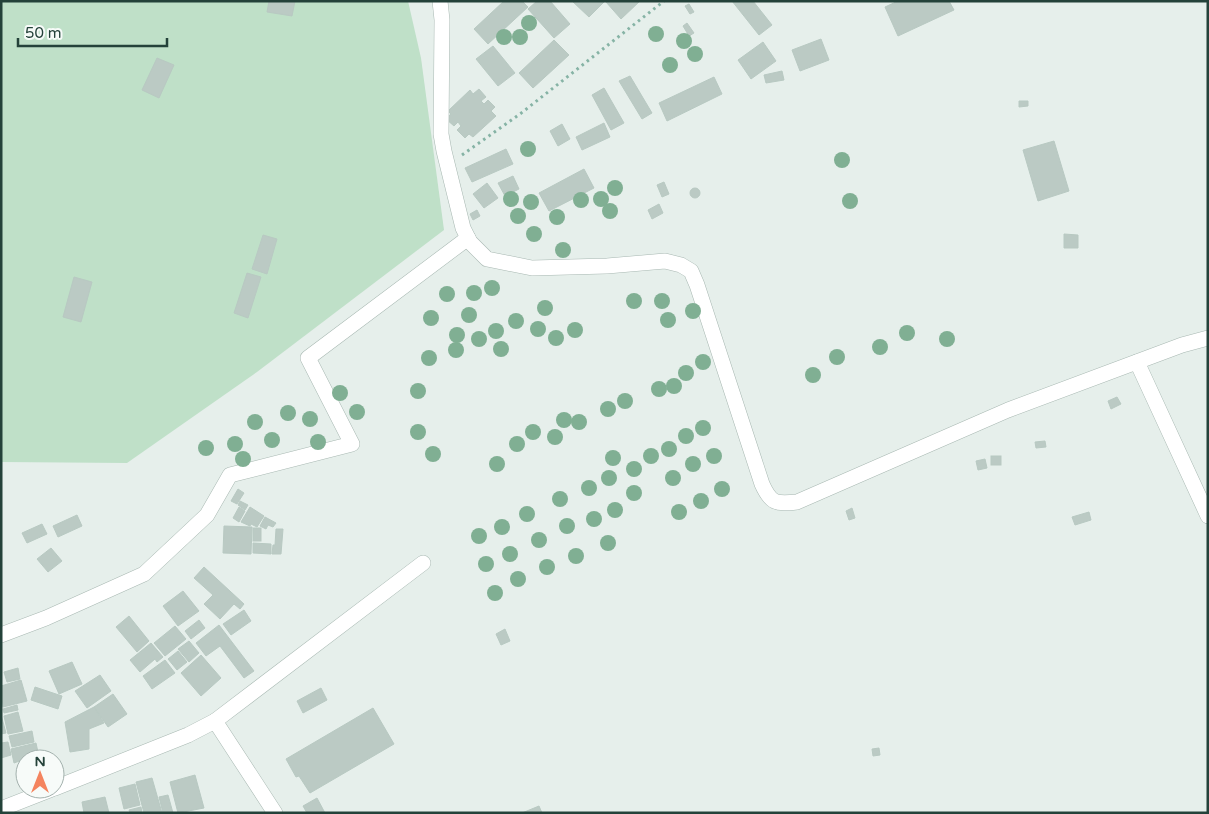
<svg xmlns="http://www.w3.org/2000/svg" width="1209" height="814" font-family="'Varela Round',sans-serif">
<rect width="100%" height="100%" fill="#e6efeb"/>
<polygon fill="#bfe0c8" points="1,1 408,1 421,58 444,230 257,372 127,463 1,462"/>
<g fill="#bbcac4" stroke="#b8c9c2">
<polygon points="269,1 295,1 292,16 267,12"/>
<polygon points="504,1 522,1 528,7 488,44 474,29"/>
<polygon points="537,1 550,1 570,24 554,38 528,9"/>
<polygon points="572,1 605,1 589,17"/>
<polygon points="607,1 640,1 621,19 606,2"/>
<polygon points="732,1 753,1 772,25 759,35"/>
<polygon points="898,1 949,1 954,10 898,36 885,7"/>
<polygon points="689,4 694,12 690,14 685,6"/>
<polygon points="687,23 694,33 689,36 683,26"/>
<polygon points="821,39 829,60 800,71 792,50"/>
<polygon points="554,40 569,55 533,88 519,73"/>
<polygon points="763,42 776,61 751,79 738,60"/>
<polygon points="493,46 515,73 498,86 476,59"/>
<polygon points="157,58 174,65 159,98 142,90"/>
<polygon points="782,71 784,80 766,83 764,75"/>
<polygon points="630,76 652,113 642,119 619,81"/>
<polygon points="714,77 722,94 667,121 659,103"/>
<polygon points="604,88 624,123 611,130 592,95"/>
<polygon points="479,89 486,97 481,101 484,104 488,100 495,107 491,111 496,116 473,137 469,134 465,138 457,130 461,126 458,122 454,126 446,119 451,114 448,111 470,90 473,94"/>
<polygon points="1019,101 1028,101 1028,106 1019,107"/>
<polygon points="604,123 610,137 582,150 576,137"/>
<polygon points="562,124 570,139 558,146 550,131"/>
<polygon points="1054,141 1069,191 1038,201 1023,150"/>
<polygon points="506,149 513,164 472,182 465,168"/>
<polygon points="584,169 594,188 549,211 539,193"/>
<polygon points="513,176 519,189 505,196 498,183"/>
<polygon points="664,182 669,194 662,197 657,185"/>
<polygon points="487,183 498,198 484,208 473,194"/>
<circle cx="695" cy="193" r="5"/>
<polygon points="659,204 663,213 652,219 648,210"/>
<polygon points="477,210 480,216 473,220 470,214"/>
<polygon points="1064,234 1078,235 1078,248 1064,248"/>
<polygon points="263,235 277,239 267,274 252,269"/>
<polygon points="247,273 261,277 248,318 234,313"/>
<polygon points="74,277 92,282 81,322 63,317"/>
<polygon points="1117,397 1121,404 1111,409 1108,401"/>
<polygon points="1045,441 1046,447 1036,448 1035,442"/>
<rect x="991" y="456" width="10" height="9"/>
<polygon points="985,459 987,468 978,470 976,461"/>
<polygon points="238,489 244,493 237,504 231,501"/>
<polygon points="240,501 248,505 245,510 238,505"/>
<polygon points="239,507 245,511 239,522 233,518"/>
<polygon points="250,507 264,516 257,527 251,524 250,526 241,522"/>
<polygon points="852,508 855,518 849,520 846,511"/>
<polygon points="1089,512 1091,520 1075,525 1072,517"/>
<polygon points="77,515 82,526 58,537 53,526"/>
<polygon points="265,517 276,523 273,527 268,525 266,529 260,526"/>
<polygon points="42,524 47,534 27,543 22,533"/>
<polygon points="224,526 252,527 251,554 223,553"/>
<rect x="253" y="528" width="8" height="13"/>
<polygon points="276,529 283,529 281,554 272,554 273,545 275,545"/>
<polygon points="253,543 271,544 271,554 253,553"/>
<polygon points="51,548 62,561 48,572 37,559"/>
<polygon points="204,567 244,604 240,609 234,604 220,619 204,604 213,595 194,578"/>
<polygon points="183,591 199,611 178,626 163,606"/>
<polygon points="244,610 251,621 231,635 223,624"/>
<polygon points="129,616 149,641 137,652 116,627"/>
<polygon points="199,620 205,628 191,639 185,631"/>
<polygon points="219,625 254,671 244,678 220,646 206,656 196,643"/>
<polygon points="175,626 186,639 165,656 154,643"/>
<polygon points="505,629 510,641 501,645 496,634"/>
<polygon points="189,641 199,653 189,662 178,649"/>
<polygon points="151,643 163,657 157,662 155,659 140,672 130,660"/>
<polygon points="178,651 187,662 177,670 168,659"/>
<polygon points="201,655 221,678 201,696 181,673"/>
<polygon points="165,660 175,673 152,689 143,676"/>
<polygon points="72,662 82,684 59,694 49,671"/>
<polygon points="18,668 20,679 7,682 4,672"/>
<polygon points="100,675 111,691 87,708 75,691"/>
<polygon points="21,680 27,701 3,707 1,686"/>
<polygon points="35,687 62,696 58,709 31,700"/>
<polygon points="321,688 327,700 303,713 297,701"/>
<polygon points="113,694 127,714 108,727 94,707"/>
<polygon points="17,705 18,710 4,713 3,709"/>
<polygon points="94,707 104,723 89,729 89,749 70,752 65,722"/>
<polygon points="373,708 394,744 310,793 299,776 296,777 286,759"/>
<polygon points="18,712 23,731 8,734 4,716"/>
<polygon points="1,715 6,733 1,734"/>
<polygon points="32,731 34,742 12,747 9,736"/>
<polygon points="8,742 11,755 1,758 1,743"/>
<polygon points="36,743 39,757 25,759 14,763 11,749"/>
<polygon points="879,748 880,755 873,756 872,749"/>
<polygon points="25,761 25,781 21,762"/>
<polygon points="195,775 204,808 178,813 170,782"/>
<polygon points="152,778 162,813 144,813 136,782"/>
<polygon points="135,784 140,805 124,809 119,788"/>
<polygon points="168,795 173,813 163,813 159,797"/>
<polygon points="105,797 109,813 84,813 82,802"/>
<polygon points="317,798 325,813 307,813 303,806"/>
<polygon points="539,806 542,813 522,813"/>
<polygon points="141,807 142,813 130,813 129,810"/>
</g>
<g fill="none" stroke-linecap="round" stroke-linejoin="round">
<defs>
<g id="minor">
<path d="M440 1 442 20 441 134 444 151 463 228 470 242 487 259 532 268 607 266 665 261 681 265 691 271 697 285 762 484C771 504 776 504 797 502L1008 410 1182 345 1208 338"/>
<polyline points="1137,362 1208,516"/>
<polyline points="1,635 46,618 144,574 207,515 230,475 352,444 308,358 468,238"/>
<polyline points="215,721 423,563"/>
<polyline points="55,788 188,735 215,721 275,813"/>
<polyline points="1,809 52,789"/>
</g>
</defs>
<use href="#minor" stroke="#a8b8b2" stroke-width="16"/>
<polyline stroke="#86b3a5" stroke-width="3" stroke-dasharray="2.5 4" stroke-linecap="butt" points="462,155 520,114 664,1"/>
<use href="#minor" stroke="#fff" stroke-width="15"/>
</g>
<g fill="#80af93">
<circle cx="529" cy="23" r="8"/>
<circle cx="656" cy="34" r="8"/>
<circle cx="504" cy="37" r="8"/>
<circle cx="520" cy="37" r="8"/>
<circle cx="684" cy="41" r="8"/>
<circle cx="695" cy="54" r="8"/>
<circle cx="670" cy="65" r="8"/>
<circle cx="528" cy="149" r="8"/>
<circle cx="842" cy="160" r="8"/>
<circle cx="615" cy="188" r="8"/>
<circle cx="511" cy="199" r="8"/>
<circle cx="601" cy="199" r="8"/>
<circle cx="581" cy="200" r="8"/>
<circle cx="850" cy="201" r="8"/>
<circle cx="531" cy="202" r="8"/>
<circle cx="610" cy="211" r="8"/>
<circle cx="518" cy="216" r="8"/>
<circle cx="557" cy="217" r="8"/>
<circle cx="534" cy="234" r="8"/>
<circle cx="563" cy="250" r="8"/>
<circle cx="492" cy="288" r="8"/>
<circle cx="474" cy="293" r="8"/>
<circle cx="447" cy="294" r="8"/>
<circle cx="634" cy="301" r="8"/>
<circle cx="662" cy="301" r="8"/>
<circle cx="545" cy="308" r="8"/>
<circle cx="693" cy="311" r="8"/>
<circle cx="469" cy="315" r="8"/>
<circle cx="431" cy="318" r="8"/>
<circle cx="668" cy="320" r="8"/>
<circle cx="516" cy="321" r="8"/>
<circle cx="538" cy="329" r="8"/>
<circle cx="575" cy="330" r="8"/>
<circle cx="496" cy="331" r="8"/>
<circle cx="907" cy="333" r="8"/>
<circle cx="457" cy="335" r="8"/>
<circle cx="556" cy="338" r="8"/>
<circle cx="479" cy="339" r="8"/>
<circle cx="947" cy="339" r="8"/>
<circle cx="880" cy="347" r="8"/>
<circle cx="501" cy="349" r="8"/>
<circle cx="456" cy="350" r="8"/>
<circle cx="837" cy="357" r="8"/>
<circle cx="429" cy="358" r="8"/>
<circle cx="703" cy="362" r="8"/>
<circle cx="686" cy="373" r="8"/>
<circle cx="813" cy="375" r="8"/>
<circle cx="674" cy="386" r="8"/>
<circle cx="659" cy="389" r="8"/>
<circle cx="418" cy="391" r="8"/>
<circle cx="340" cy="393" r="8"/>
<circle cx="625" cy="401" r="8"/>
<circle cx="608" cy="409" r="8"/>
<circle cx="357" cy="412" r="8"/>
<circle cx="288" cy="413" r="8"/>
<circle cx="310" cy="419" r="8"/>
<circle cx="564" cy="420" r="8"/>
<circle cx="255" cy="422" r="8"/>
<circle cx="579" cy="422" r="8"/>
<circle cx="703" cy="428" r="8"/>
<circle cx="418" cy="432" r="8"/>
<circle cx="533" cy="432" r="8"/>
<circle cx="686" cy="436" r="8"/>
<circle cx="555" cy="437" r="8"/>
<circle cx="272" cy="440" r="8"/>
<circle cx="318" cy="442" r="8"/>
<circle cx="235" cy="444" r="8"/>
<circle cx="517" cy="444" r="8"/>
<circle cx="206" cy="448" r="8"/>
<circle cx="669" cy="449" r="8"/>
<circle cx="433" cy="454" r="8"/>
<circle cx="651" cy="456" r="8"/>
<circle cx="714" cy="456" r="8"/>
<circle cx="613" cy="458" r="8"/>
<circle cx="243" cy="459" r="8"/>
<circle cx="497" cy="464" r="8"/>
<circle cx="693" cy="464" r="8"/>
<circle cx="634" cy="469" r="8"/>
<circle cx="609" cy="478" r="8"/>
<circle cx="673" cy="478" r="8"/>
<circle cx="589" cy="488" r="8"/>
<circle cx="722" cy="489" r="8"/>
<circle cx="634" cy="493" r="8"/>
<circle cx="560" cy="499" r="8"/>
<circle cx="701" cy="501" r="8"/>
<circle cx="615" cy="510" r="8"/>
<circle cx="679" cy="512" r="8"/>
<circle cx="527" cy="514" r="8"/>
<circle cx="594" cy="519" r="8"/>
<circle cx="567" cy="526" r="8"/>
<circle cx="502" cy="527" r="8"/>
<circle cx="479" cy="536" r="8"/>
<circle cx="539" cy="540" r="8"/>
<circle cx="608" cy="543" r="8"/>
<circle cx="510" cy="554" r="8"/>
<circle cx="576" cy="556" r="8"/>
<circle cx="486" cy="564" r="8"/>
<circle cx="547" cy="567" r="8"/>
<circle cx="518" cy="579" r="8"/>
<circle cx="495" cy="593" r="8"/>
</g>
<rect width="1209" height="814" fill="none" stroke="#24423a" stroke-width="5"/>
<g transform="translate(40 774)"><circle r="24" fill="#f7fbf9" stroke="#a3b1ad"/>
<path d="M0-4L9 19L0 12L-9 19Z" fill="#f4845f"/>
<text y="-8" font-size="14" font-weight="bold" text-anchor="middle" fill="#24423a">N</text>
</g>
<path d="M18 38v8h149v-8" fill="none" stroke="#24423a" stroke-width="2.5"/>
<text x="25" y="38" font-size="15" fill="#24423a" stroke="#f7fbf9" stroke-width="4" paint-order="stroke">50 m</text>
</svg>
